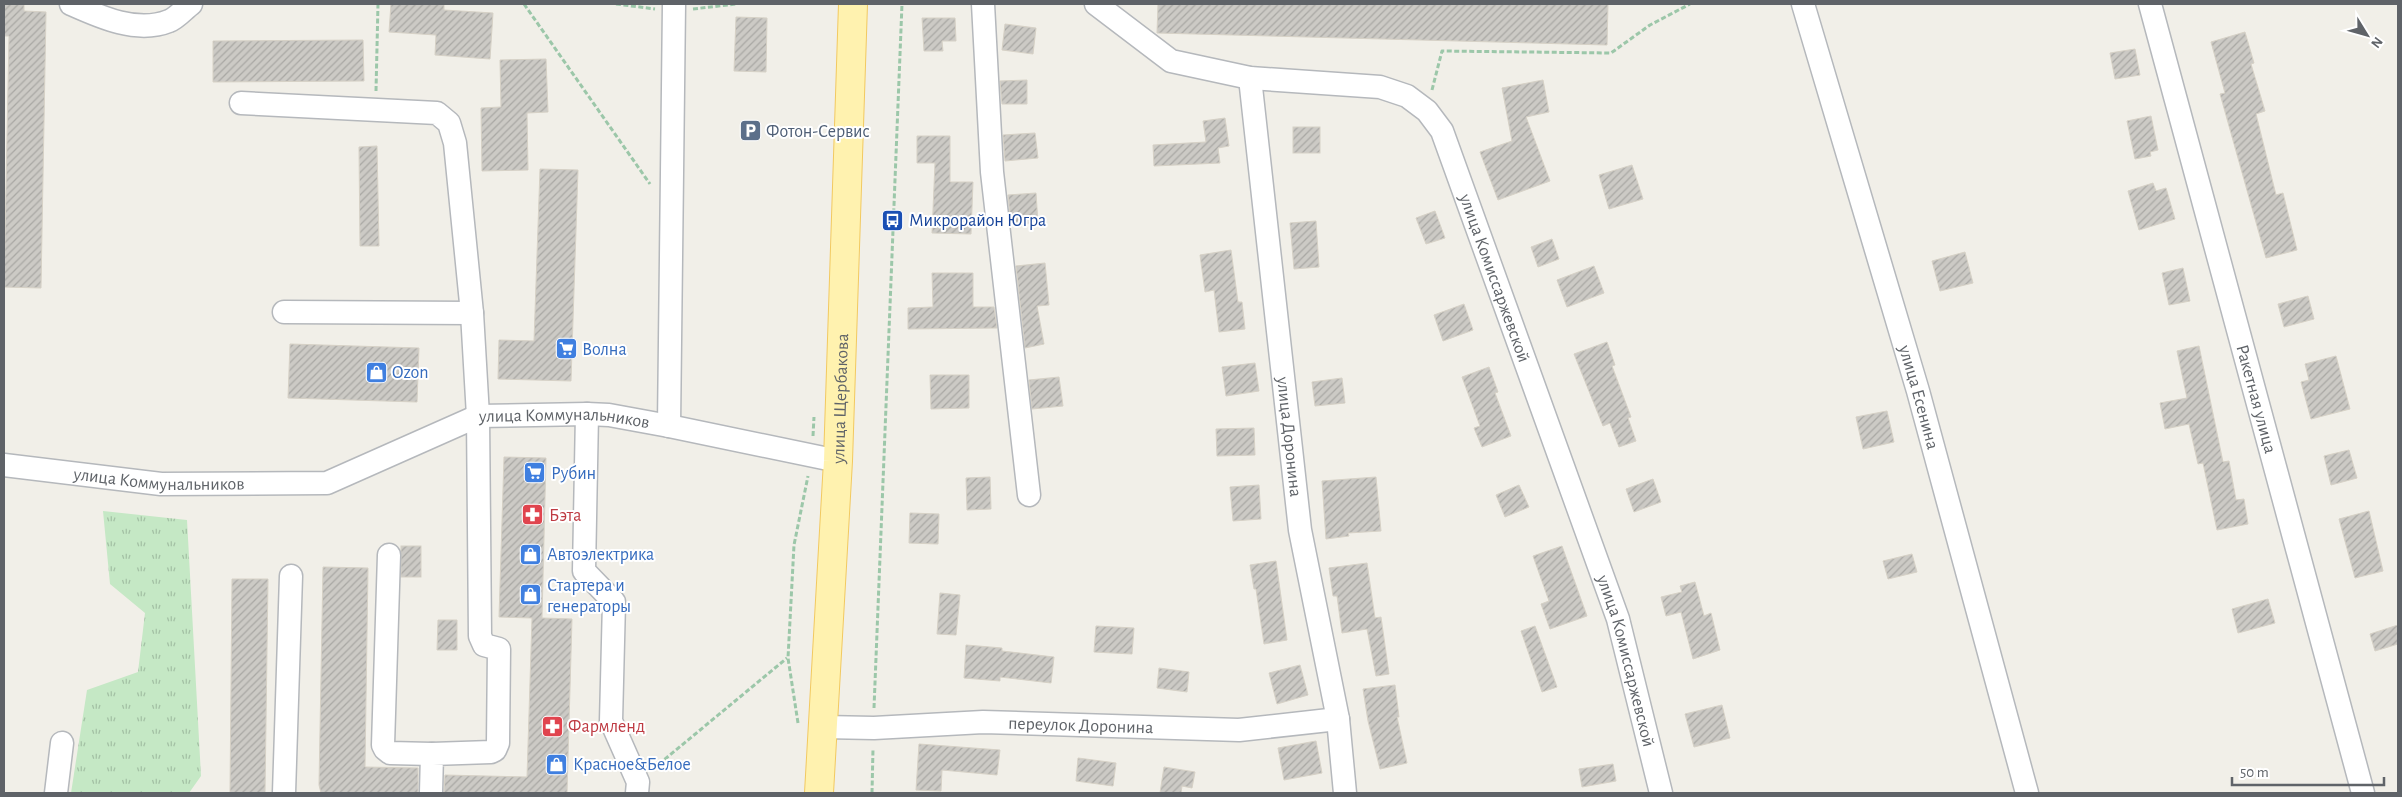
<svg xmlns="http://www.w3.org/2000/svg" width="2402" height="797" font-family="'Alegreya Sans',sans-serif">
<defs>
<pattern id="grass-tufts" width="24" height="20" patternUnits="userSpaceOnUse" patternTransform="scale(1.25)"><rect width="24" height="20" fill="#c5e8c5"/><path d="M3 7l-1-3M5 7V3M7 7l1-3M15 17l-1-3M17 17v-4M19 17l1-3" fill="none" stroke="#a3c0a4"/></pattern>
<pattern id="building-hatch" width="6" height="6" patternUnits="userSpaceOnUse" patternTransform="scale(1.25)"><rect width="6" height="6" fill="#cccac5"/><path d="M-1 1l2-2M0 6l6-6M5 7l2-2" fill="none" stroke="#a9a8a4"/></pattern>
</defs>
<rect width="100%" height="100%" fill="#f1efe8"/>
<polygon fill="url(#grass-tufts)" points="103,511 187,520 201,776 189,793 71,793 87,690 138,672 145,613 110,584"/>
<g fill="url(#building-hatch)" stroke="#d6d1c6">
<polygon points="4,4 24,4 24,11 46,12 41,288 4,287 9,36 4,36"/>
<polygon points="391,4 444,4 444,10 493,13 490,59 435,55 436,35 389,32"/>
<polygon points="1158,4 1608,4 1607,45 1157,33"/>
<polygon points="736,17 767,18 766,72 734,71"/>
<polygon points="922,18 955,18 956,41 942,41 943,51 924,51"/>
<polygon points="1005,24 1036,28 1033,54 1002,50"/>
<polygon points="2245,32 2254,63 2251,64 2265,111 2256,114 2276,195 2283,193 2297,250 2266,258 2220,94 2225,93 2211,42"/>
<polygon points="363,40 364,81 213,82 213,41"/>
<polygon points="2135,49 2140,75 2115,79 2110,53"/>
<polygon points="546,59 548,112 527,113 528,170 482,171 481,108 501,107 500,60"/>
<polygon points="1027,80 1027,104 1002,104 1000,81"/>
<polygon points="1543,80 1549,112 1526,117 1550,181 1498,200 1480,152 1512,141 1502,88"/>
<polygon points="2151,116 2158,150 2150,152 2151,156 2135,159 2127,121"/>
<polygon points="1225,118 1229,146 1218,148 1220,163 1154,166 1153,145 1206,142 1203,121"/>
<rect x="1293" y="127" width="27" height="26"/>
<polygon points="1035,133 1038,158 1005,161 1003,135"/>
<polygon points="917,136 950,136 950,182 973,182 971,234 932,233 935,163 917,163"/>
<polygon points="377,146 379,246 360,246 359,147"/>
<polygon points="1632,165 1643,199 1609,209 1599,175"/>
<polygon points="540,169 578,170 571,381 498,379 499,340 534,341"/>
<polygon points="2153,183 2156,191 2166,188 2175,219 2139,230 2128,191"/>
<polygon points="1036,193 1038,223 1011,225 1008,195"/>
<polygon points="1435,211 1445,238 1426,244 1416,218"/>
<polygon points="1316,221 1319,267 1294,269 1290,223"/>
<polygon points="1552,239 1559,259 1538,267 1531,247"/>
<polygon points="1231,250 1238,302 1242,302 1245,329 1219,332 1214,290 1205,292 1200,255"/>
<polygon points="1965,252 1973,283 1940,291 1932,261"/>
<polygon points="1045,263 1049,305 1037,306 1044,344 1025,348 1016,266"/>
<polygon points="1594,266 1604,293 1567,307 1557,280"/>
<polygon points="2183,268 2190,301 2169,305 2162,273"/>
<polygon points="932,273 973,273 973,307 994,307 997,328 908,329 908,308 933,307"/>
<polygon points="2308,296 2314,319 2284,327 2278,304"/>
<polygon points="1464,304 1473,330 1443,341 1434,315"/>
<polygon points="1607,342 1615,365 1612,366 1631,417 1628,418 1636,441 1619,447 1610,423 1603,426 1574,354"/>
<polygon points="290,344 419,348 417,402 288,398"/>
<polygon points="2199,346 2223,462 2229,461 2236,500 2244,499 2248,524 2217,530 2203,463 2198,464 2189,424 2165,429 2160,403 2187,398 2177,351"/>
<polygon points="2336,356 2350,409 2311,419 2301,382 2309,380 2305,364"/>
<polygon points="1255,363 1259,391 1226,396 1222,367"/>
<polygon points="1489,367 1498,392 1495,393 1511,436 1482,447 1474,428 1480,426 1462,377"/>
<polygon points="930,375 969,375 969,408 931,409"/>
<polygon points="1059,377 1063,406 1032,409 1029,380"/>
<polygon points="1342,378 1345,403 1315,406 1312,382"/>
<polygon points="1887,411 1894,442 1863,449 1856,417"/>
<polygon points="1254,428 1255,455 1217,456 1216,429"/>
<polygon points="2349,450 2357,478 2331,485 2324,456"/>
<polygon points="504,457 546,458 542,618 572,619 567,793 444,793 445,775 527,777 532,618 499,617"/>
<polygon points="990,477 991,509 967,510 966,478"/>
<polygon points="1376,477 1381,531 1348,533 1349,536 1326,539 1322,481"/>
<polygon points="1653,479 1661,502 1634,512 1626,489"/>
<polygon points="1259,485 1261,519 1233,521 1230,487"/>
<polygon points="1519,485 1529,507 1505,517 1496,495"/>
<polygon points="2369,511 2383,571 2355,578 2339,519"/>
<polygon points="910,513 939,514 938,544 909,543"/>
<rect x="401" y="546" width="20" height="31"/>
<polygon points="1562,546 1587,616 1550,629 1541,604 1549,601 1533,556"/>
<polygon points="1912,554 1917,572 1888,579 1883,561"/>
<polygon points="1276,561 1287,640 1264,644 1256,589 1254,589 1250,565"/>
<polygon points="1367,563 1375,618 1381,617 1389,674 1376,676 1367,629 1342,633 1337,596 1333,596 1329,568"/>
<polygon points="323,567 368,568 365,767 418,768 418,793 321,793 319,785"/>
<polygon points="232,579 268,579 265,793 230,793"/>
<polygon points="1695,582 1704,616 1711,613 1720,650 1693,659 1681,612 1666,616 1661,597 1682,592 1680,586"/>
<polygon points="940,593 960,595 956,635 937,634"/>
<polygon points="2268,599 2275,623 2238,633 2232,609"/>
<polygon points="438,620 457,620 457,650 437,650"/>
<polygon points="2398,625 2398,644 2375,651 2370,634"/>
<polygon points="1096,626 1134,628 1132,654 1094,652"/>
<polygon points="1535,626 1557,687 1542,692 1521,631"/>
<polygon points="966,645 1002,648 1002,651 1054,657 1051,683 1000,677 1000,681 964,678"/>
<polygon points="1300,665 1308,695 1277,704 1269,673"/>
<polygon points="1159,668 1189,672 1187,692 1157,688"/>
<polygon points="1395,685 1399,717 1397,717 1407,763 1380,769 1368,721 1363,689"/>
<polygon points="1722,705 1730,738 1694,747 1685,714"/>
<polygon points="1316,741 1322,773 1284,780 1278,748"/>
<polygon points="919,744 1000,750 997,775 942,770 941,791 916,790"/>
<polygon points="1078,758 1116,763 1113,786 1076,781"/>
<polygon points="1613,764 1616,781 1582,787 1579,769"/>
<polygon points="1164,767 1195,772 1192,788 1182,786 1181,793 1160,793"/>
</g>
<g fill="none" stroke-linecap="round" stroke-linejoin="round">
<defs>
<g id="minor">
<path d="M71 4C100 17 137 34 169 21 177 18 184 9 191 4"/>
<polyline points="983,4 992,172 1029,495"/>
<path id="s1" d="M1096 4 1171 61 1250 78 1380 87 1407 96 1427 111 1442 131 1618 619 1661 793"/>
<path id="s2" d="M1803 4 1918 391 2027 793"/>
<path id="s3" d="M2150 4 2363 793"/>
<path id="s4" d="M1250 78 1300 530 1338 719 1345 793"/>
<polyline points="241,103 437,113 449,123 455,143 472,313 478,416 480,636 484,645 499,649 498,743 495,750 491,752 432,754 431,793"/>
<polyline points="284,312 472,313"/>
<polyline points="587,414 584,571 614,602 611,721 638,782 637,793"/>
<polyline points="669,426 674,4"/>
<path id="s5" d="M4 465 161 484 327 483 478 416 587 414 609 415 669 426 838 461"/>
<polyline points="389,555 383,745 385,749 390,753 432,754"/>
<path id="s6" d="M823 727 874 728 983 722 1239 730 1338 719"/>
<polyline points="56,793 62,743"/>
<polyline points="284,793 291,576"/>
</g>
<g id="major">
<path id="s7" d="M819 793 838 461 853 4"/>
</g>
</defs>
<use href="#minor" stroke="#b5b8bc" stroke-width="25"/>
<use href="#major" stroke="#f2c960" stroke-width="30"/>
<g stroke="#9cc7a9" stroke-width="3" stroke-dasharray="5 2.5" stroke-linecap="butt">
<polyline points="524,4 650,184"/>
<polyline points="616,4 655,9"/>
<polyline points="693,9 736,4"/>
<polyline points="1432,90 1442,51 1611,53 1650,25 1690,4"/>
<polyline points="376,91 378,4"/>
<polyline points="813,436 814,417"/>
<polyline points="874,708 902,4"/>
<polyline points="798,723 788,658 794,545 808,476"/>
<polyline points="653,769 787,658"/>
<polyline points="872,793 873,749"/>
</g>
<use href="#minor" stroke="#fff" stroke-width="22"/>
<use href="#major" stroke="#fff2af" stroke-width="28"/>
</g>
<defs>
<symbol id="parking-square" viewBox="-11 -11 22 22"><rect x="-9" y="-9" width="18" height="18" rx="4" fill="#5c6f8a" stroke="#fff"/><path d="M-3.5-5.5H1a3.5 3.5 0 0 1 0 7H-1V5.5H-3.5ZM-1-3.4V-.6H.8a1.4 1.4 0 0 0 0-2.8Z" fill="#fff"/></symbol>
<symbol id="bus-square" viewBox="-11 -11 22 22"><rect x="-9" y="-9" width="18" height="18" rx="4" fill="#1a4fb4" stroke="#fff"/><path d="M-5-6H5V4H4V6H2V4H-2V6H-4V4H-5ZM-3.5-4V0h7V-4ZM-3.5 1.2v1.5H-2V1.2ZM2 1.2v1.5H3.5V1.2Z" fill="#fff"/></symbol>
<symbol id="supermarket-square" viewBox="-11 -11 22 22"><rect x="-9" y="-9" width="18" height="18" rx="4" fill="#3f7fe0" stroke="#fff"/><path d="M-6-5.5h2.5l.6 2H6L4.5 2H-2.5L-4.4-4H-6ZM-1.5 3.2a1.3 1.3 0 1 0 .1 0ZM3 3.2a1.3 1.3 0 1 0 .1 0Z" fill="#fff"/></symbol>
<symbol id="shop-square" viewBox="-11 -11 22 22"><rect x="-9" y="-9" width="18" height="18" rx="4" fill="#3f7fe0" stroke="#fff"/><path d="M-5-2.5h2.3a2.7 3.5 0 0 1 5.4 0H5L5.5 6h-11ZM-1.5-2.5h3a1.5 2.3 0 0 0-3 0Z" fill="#fff"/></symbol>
<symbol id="pharmacy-square" viewBox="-11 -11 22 22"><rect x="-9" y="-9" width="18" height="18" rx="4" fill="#e0444e" stroke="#fff"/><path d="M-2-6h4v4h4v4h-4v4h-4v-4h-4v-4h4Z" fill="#fff"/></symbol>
</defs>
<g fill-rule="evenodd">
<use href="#parking-square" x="738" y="118" width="25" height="25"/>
<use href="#bus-square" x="880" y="208" width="25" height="25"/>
<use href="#supermarket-square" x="554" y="336" width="25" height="25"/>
<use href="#shop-square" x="364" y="360" width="25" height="25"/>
<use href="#supermarket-square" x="522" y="460" width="25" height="25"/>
<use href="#pharmacy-square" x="520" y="502" width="25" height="25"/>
<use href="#shop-square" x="518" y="542" width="25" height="25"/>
<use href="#shop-square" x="518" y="582" width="25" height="25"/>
<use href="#pharmacy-square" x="540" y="714" width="25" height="25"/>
<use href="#shop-square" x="544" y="752" width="25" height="25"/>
</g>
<g text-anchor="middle" stroke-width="4" stroke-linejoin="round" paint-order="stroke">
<g font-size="18" fill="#4e5e75" stroke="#fff" text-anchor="start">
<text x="766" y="137">Фотон-Сервис</text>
</g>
<g font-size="18" fill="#164399" stroke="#fff" text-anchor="start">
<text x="909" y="226">Микрорайон Югра</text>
</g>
<g font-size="18" fill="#5f6368" stroke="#fff">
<text dy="6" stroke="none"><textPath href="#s1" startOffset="540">улица Комиссаржевской</textPath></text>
<text dy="6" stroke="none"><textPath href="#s2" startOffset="410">улица Есенина</textPath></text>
<text dy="6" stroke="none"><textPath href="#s3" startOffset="409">Ракетная улица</textPath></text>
<text dy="6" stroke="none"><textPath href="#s7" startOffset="395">улица Щербакова</textPath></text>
<text dy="6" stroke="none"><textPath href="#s5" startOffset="576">улица Коммунальников</textPath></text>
<text dy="6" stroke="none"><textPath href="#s4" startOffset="361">улица Доронина</textPath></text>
<text dy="6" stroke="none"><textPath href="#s5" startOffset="156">улица Коммунальников</textPath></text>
<text dy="6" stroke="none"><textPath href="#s1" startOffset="945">улица Комиссаржевской</textPath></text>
<text dy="6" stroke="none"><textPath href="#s6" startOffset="258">переулок Доронина</textPath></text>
</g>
<g font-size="18" fill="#366cbe" stroke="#fff" text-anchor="start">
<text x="582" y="355">Волна</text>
<text x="392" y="378">Ozon</text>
<text x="551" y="479">Рубин</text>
<text x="547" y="560">Автоэлектрика</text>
<text x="547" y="591">Стартера и<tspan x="547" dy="21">генераторы</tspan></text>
<text x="573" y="770">Красное&amp;Белое</text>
</g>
<g font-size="18" fill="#be3a42" stroke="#fff" text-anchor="start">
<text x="549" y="521">Бэта</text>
<text x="568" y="732">Фармленд</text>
</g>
</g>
<rect width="2402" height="797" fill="none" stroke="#5f6368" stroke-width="10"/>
<g transform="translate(2367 35) rotate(127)" stroke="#ffffff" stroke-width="4" paint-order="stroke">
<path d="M0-4L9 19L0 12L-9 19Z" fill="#5f6368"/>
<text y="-8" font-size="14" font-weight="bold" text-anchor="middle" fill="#5f6368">N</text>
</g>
<path d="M2232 777v8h152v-8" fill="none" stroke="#5f6368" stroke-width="2.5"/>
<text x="2240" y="777" font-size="15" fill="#5f6368" stroke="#ffffff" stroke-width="4" paint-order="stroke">50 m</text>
</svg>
